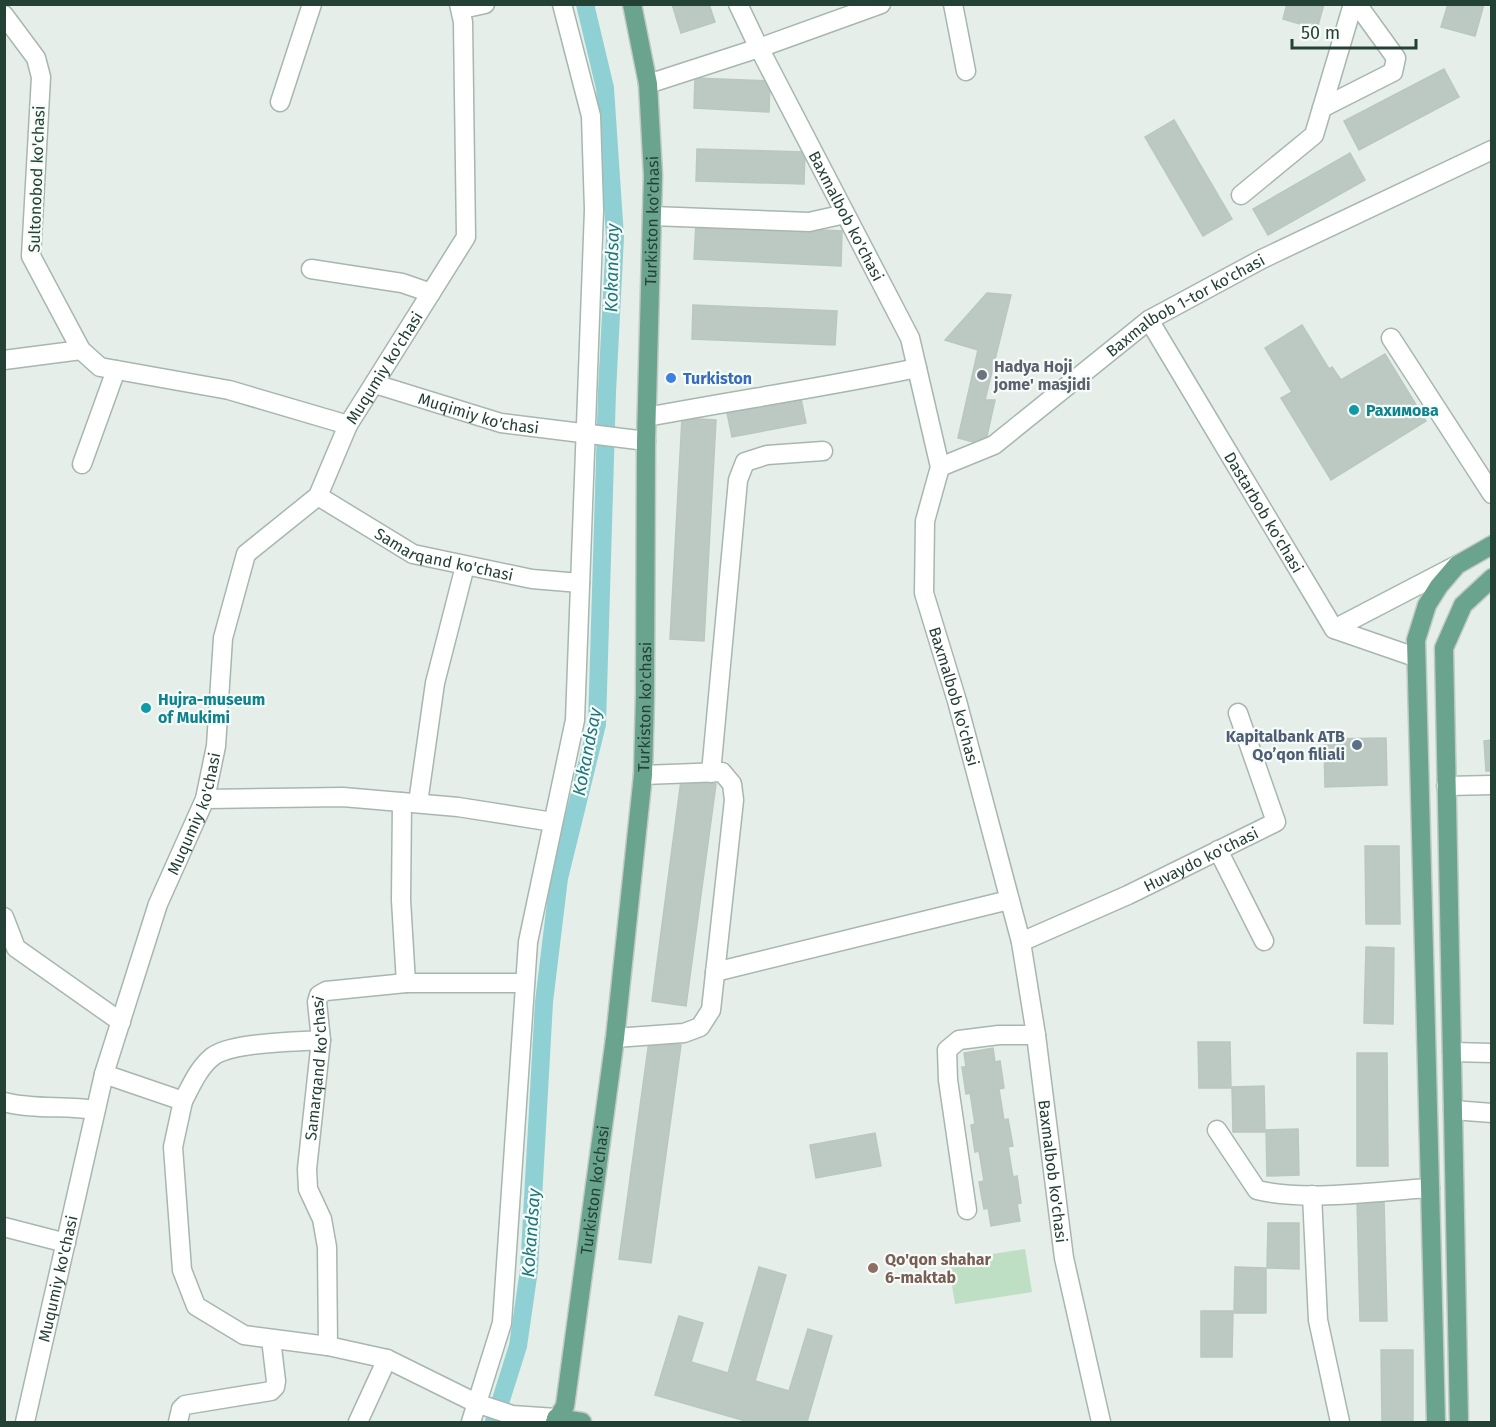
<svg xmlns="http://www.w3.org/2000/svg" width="1496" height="1427" font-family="'Fira Sans',sans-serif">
<rect width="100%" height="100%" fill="#e5eee9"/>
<polygon fill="#bfdfc4" points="1025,1249 1032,1292 955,1304 948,1261"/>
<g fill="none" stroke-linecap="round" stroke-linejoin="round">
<polyline stroke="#8ed0d3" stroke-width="18" points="494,1422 518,1346 529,1270 544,1002 559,878 597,724 607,392 615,237 605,88 585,4"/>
</g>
<g fill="#bbc9c2" stroke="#b8c8bf" stroke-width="1.5">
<polygon points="672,4 709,4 715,22 681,33"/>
<polygon points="1287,4 1324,4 1317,29 1283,19"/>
<polygon points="1448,4 1484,4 1475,36 1441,27"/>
<polygon points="1444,69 1459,97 1359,150 1344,121"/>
<polygon points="695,78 770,81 769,112 694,108"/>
<polygon points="1174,120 1232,219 1203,236 1145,137"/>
<polygon points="697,149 805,152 804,184 696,181"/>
<polygon points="1350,153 1365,180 1268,235 1253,209"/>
<polygon points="696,224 842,231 841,266 694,259"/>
<polygon points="987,293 1011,295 985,400 995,400 985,445 958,438 978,350 945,340"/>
<polygon points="693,305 837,311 835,345 692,339"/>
<polygon points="1302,325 1329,369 1332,367 1341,380 1385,354 1426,421 1331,480 1281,398 1292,392 1265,348"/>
<polygon points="800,394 806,423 732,437 726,408"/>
<polygon points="682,418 716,420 704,641 670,639"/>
<polygon points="1386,738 1387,785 1325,787 1324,739"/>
<polygon points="1492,740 1492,771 1486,771 1484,741"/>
<polygon points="681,780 716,784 686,1006 652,1001"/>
<polygon points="1365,846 1399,846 1400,924 1366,924"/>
<polygon points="1366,947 1394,948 1393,1024 1364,1023"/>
<polygon points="649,1041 681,1045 651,1263 619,1259"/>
<polygon points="1198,1042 1230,1042 1231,1088 1199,1088"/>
<polygon points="993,1048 995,1062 1000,1061 1004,1088 999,1089 1004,1120 1008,1119 1013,1146 1008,1147 1013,1177 1017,1176 1021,1203 1017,1204 1020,1221 991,1226 988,1208 984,1209 979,1182 984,1181 979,1151 975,1152 971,1125 975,1124 970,1093 966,1094 962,1067 966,1067 964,1053"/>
<polygon points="1357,1053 1387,1053 1388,1166 1357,1166"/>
<polygon points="1264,1086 1265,1132 1233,1132 1232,1087"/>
<polygon points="1298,1129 1299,1175 1267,1176 1266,1130"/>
<polygon points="875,1133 881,1166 816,1178 810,1145"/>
<polygon points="1357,1201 1384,1201 1387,1321 1360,1321"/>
<polygon points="1268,1223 1299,1223 1299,1269 1267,1268"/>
<polygon points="759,1267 786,1275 755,1381 789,1391 808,1329 832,1336 807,1422 749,1422 655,1395 679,1316 703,1323 691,1362 728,1373"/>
<polygon points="1235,1267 1266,1268 1266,1313 1234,1313"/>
<polygon points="1201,1311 1233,1311 1232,1357 1201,1357"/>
<polygon points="1381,1350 1413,1350 1413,1422 1382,1422"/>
</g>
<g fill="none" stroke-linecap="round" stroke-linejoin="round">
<defs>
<g id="minor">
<path id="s1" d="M738 4 756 42 910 338 940 467 925 521 924 593 957 701 1021 942 1036 1035 1064 1258 1101 1422"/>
<polyline points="953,4 966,71"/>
<polyline points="462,9 485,4"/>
<polyline points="4,15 36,58 41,77 31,256 81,350 100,367 229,390 348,425"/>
<polyline points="648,84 759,48 881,4"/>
<polyline points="280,102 312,4"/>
<polyline points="1322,108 1393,72 1396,58 1357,4"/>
<polyline points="1241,195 1314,135 1353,4"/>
<polyline points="652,216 809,222 845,214"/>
<polyline points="311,269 402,283 431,293"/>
<path id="s2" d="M1149 320 1334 629 1415 657"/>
<polyline points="1391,338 1492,494"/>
<polyline points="4,360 81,350"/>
<path id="s3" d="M375 384 501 423 646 441"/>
<path d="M647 417C737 400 827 387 917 368"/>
<polyline points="82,464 116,370"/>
<path id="s4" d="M940 467 994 445 1149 320 1262 259 1492 150"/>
<path id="s5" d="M318 496 413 554 532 579 580 583"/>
<polyline points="1334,629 1457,565"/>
<polyline points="711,773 738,480 745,462 767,455 823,451"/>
<polyline points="1446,786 1492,785"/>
<polyline points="205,799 343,797 458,807 553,822"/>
<polyline points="402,802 401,900 406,983"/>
<polyline points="418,803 435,683 465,566"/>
<polyline points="1218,850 1264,941"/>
<polyline points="4,917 16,948 121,1022"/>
<path id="s6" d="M1021 942 1128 895 1276 822 1238 713"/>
<polyline points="715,972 1009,900"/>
<polyline points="615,1038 684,1033 700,1027 711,1010 734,800 732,784 722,772 643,775"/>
<polyline points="1452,1052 1492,1053"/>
<polyline points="104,1074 183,1101 173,1147 182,1270 196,1306 244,1335 328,1346 387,1359 476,1403 512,1415 556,1418"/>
<path d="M183 1101C191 1086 198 1069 211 1058 228 1042 296 1042 321 1040"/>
<path d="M4 1102C34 1110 65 1105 95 1110"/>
<polyline points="1453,1110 1492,1113"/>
<path d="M1217 1130 1257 1190C1306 1202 1378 1191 1430 1188"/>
<polyline points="1312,1195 1318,1320 1340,1422"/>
<polyline points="967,1210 948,1080 947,1050 959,1040 999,1035 1036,1035"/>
<polyline points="4,1227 66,1243"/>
<path id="s7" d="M328 1346 327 1247 322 1219 308 1189 307 1169 321 1040 317 1002 319 995 326 991 406 983H525"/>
<path id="s8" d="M25 1422 104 1074 158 904 205 799 216 746 223 638 246 554 318 496 348 425 466 237 463 22 459 4"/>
<polyline points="178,1422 181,1409 185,1405 271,1391 275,1387 276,1381 271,1339"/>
<polyline points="358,1422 387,1359"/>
<polyline points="471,1422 502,1323 528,942 575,720 594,210 591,116 562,4"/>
</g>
<g id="major">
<polyline points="556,1418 582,1422"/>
<path id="s9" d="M555 1422 565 1406 615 1038 643 775 645 695 646 441 653 175 648 84 632 4"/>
<polyline points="1436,1422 1416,640 1427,605 1439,586 1457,565 1492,545"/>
<polyline points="1459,1422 1444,648 1463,605 1492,578"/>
</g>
</defs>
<use href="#minor" stroke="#a7b7b0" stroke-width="21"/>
<use href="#major" stroke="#c2cac7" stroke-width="21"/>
<use href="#minor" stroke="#fff" stroke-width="18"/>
<use href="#major" stroke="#6aa48e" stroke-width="18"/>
</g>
<circle fill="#6b7280" stroke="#f6fbf8" stroke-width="2" cx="982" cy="375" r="6"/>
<circle fill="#3f7fe0" stroke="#f6fbf8" stroke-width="2" cx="671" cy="378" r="6"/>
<g fill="#0f9aa8" stroke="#f6fbf8" stroke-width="2">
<circle cx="1354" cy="410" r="6"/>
<circle cx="146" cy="708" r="6"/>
</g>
<circle fill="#5c6f8a" stroke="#f6fbf8" stroke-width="2" cx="1357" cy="745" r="6"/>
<circle fill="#8d6e63" stroke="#f6fbf8" stroke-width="2" cx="873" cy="1268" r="6"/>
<g text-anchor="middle" stroke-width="4.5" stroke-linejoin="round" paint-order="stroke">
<g font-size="16" fill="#244136" stroke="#f6fbf8">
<text transform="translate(36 179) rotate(-88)" y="6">Sultonobod ko'chasi</text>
<text dy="6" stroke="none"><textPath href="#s1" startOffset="238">Baxmalbob ko'chasi</textPath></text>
<text dy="6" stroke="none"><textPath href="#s9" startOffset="1209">Turkiston ko'chasi</textPath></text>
<text dy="6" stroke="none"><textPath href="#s4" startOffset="296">Baxmalbob 1-tor ko'chasi</textPath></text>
<text dy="6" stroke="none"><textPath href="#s8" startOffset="1137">Muqumiy ko'chasi</textPath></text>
<text dy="6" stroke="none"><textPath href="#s3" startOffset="108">Muqimiy ko'chasi</textPath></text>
<text dy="6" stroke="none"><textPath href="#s2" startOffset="224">Dastarbob ko'chasi</textPath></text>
<text dy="6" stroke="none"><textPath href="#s5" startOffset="141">Samarqand ko'chasi</textPath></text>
<text dy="6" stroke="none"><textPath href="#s1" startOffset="744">Baxmalbob ko'chasi</textPath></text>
<text dy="6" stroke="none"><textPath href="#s9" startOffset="723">Turkiston ko'chasi</textPath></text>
<text dy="6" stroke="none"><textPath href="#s8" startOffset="633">Muqumiy ko'chasi</textPath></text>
<text dy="6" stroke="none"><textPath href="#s6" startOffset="198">Huvaydo ko'chasi</textPath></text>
<text dy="6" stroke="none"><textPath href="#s7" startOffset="282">Samarqand ko'chasi</textPath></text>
<text dy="6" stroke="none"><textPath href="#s1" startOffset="1230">Baxmalbob ko'chasi</textPath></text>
<text dy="6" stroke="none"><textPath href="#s9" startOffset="237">Turkiston ko'chasi</textPath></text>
<text dy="6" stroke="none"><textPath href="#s8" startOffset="147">Muqumiy ko'chasi</textPath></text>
</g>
<g font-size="16" font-weight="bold" fill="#5b616d" stroke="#f6fbf8" text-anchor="start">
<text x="994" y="372">Hadya Hoji<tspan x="994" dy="18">jome' masjidi</tspan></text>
</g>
<g font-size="16" font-weight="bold" fill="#366cbe" stroke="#f6fbf8" text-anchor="start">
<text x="683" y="384">Turkiston</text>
</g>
<g font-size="16" font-weight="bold" fill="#0d838f" stroke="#f6fbf8" text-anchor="start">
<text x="1366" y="416">Рахимова</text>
<text x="158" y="705">Hujra-museum<tspan x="158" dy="18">of Mukimi</tspan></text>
</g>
<g font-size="16" font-weight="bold" fill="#4e5e75" stroke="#f6fbf8" text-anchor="end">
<text x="1345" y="742">Kapitalbank ATB<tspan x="1345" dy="18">Qo’qon filiali</tspan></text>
</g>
<g font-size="16" font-weight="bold" fill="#785e54" stroke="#f6fbf8" text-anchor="start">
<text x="885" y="1265">Qo'qon shahar<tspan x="885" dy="18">6-maktab</tspan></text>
</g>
<g font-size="18" font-style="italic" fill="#1d797e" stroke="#f6fbf8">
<text transform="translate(612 268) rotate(-89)" y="6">Kokandsay</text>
<text transform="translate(587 752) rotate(-79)" y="6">Kokandsay</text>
<text transform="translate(531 1233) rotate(-86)" y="6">Kokandsay</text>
</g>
</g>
<rect width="1496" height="1427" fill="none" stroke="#244136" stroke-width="12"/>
<path d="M1292 39v9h124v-9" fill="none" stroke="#244136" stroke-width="3"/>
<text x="1301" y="39" font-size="18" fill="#244136" stroke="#f6fbf8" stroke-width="4.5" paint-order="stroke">50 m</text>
</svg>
